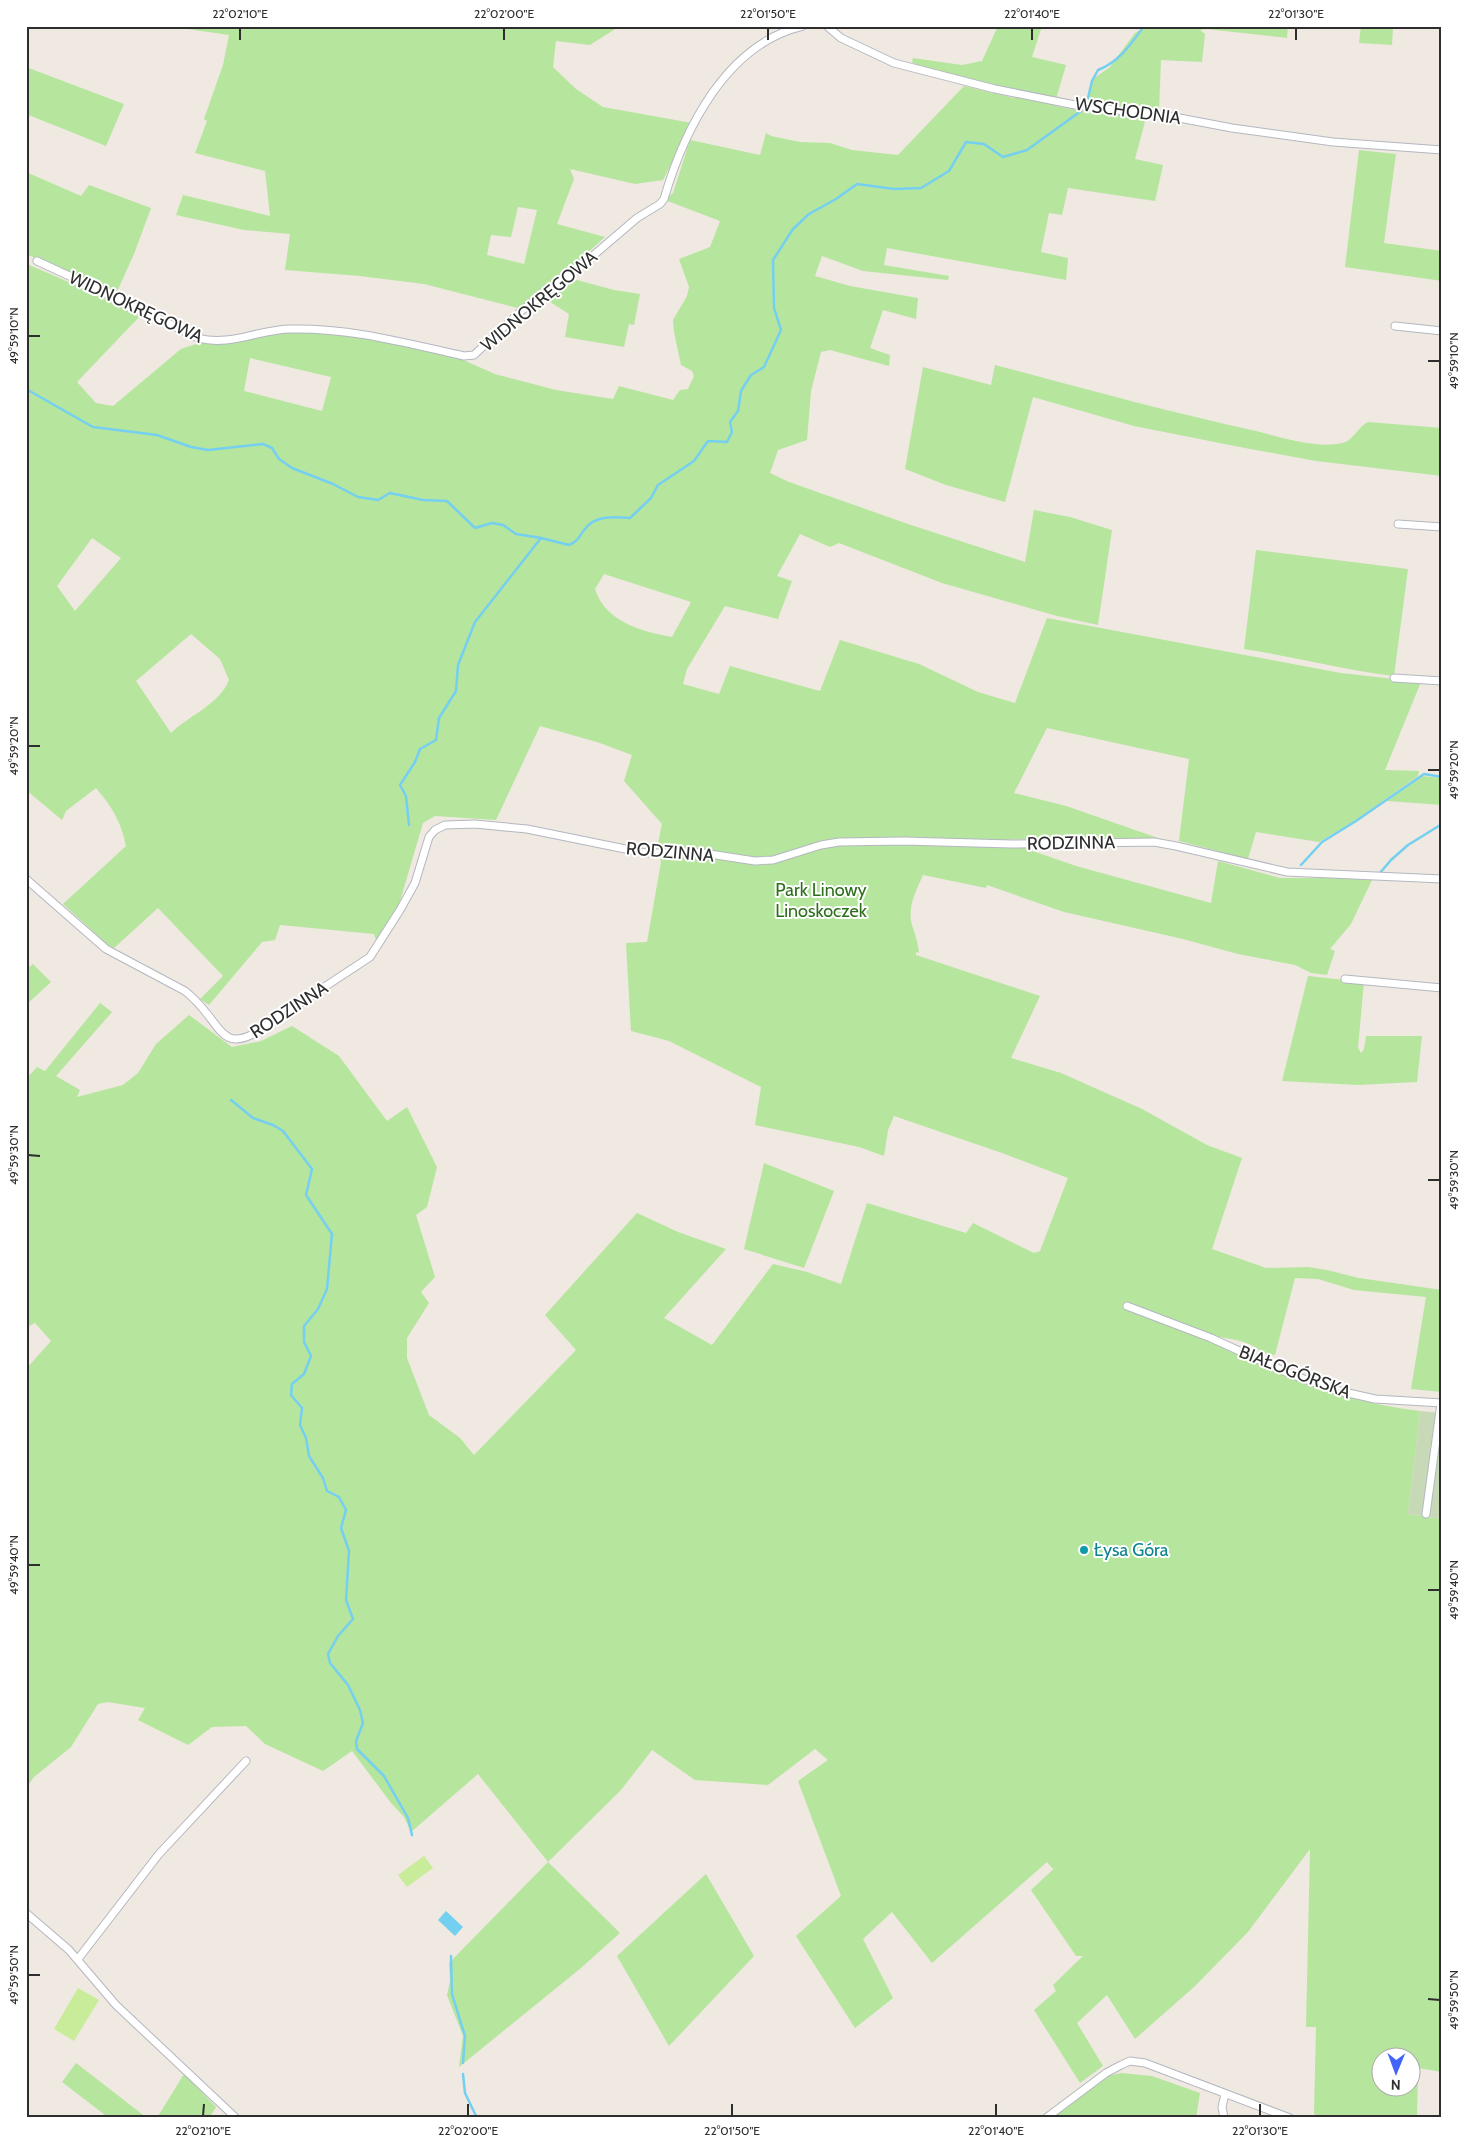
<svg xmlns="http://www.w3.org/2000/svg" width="1468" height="2144" font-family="Cabin,sans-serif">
<rect width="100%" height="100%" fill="#efe9e1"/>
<g fill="#b6e59e" fill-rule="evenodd">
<path d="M167 26H620L590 45 556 41 553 67 576 89 603 107 692 123 663 180 635 184 570 169 574 179 557 224 605 237 562 276 614 290 640 294 634 325 629 324 624 347 565 337 569 314 536 293 522 309 424 284 360 276 285 270 290 234 244 230 176 215 183 195 270 216 265 171 195 153 207 121 204 119 223 65 229 35ZM518 207 537 210 524 264 487 255 491 235 511 237Z"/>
<path d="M998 26H1042L1032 57 1066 65 1056 99V106C1086 113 1116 113 1146 118L1135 159 1163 165 1155 201 1068 188 1062 215 1049 213 1041 252 1068 258 1066 280 887 248 884 265 949 276 948 280 863 271 822 256 815 276 850 286 918 298 916 319 883 310 870 348 890 355 889 366 830 350 821 352 811 391 807 440 778 450 770 473 789 482 908 524 1025 562 1034 510 1070 517 1112 530 1098 625 1057 616 942 583 839 543 830 547 800 534 777 576 792 581 778 619 725 606 687 669 683 684 719 694 730 666 820 691 840 640 919 664 978 692 1015 703 1047 618 1341 673 1421 682 1385 770 1419 771 1418 776 1353 822 1319 842 1256 832 1248 859 1179 841 1189 759 1047 728 1014 793 1066 806 1158 838H1051L927 843 1024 848 1076 866 1211 903 1218 861 1280 878H1373L1351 924 1330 949 1335 951 1327 975 1311 973 1295 965 1238 954 1183 939 1064 912 987 885 986 888 923 875C916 891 907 907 912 925 915 935 918 942 919 953L916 952V955L1040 996 1011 1058 1061 1073 1142 1109 1207 1145 1242 1158 1212 1249 1266 1268 1308 1267 1327 1270 1359 1278 1442 1290V1392L1411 1389 1426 1297 1354 1290 1318 1279 1295 1278 1275 1355C1262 1354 1260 1349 1249 1344 1240 1340 1230 1339 1220 1337L1218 1345C1284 1378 1347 1403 1420 1411L1408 1514 1442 1519V2072L1418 2068 1417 2118H1326L1314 2114 1316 2027H1306L1310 1849 1248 1932 1194 1987 1135 2039 1107 1995 1077 2023 1103 2066 1080 2083 1034 2010 1056 1991 1053 1985 1083 1956H1076L1031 1890 1061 1862 1053 1869 1047 1862 932 1963 892 1912 863 1939 893 1998 855 2028 796 1936 841 1896 798 1781 828 1760 815 1749 768 1785 695 1780 652 1750 621 1790 548 1862 620 1933 581 1968 459 2067 463 2036 447 1995 450 1981 449 1963 548 1862 478 1774 411 1832 404 1817 391 1803 352 1751 323 1771 265 1744 246 1726 212 1727 188 1745 138 1720 145 1708 107 1702 98 1704 71 1747 34 1777 26 1788V1369L51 1341 35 1323 26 1328V1079L37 1067 45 1071 100 1003 112 1012 56 1076 80 1090 77 1097 123 1085 138 1073 156 1044 189 1015 232 1047 261 1041 292 1026 339 1056 387 1121 407 1107 437 1167 427 1207 416 1215 435 1277 421 1292 429 1303 407 1338V1358L429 1415 460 1438 474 1455 576 1350 545 1315 637 1213 678 1232 726 1249 664 1318 712 1345 773 1264 807 1272 841 1284 867 1203 966 1233 973 1223 1034 1253 1040 1251 1068 1178 1002 1153 894 1116 888 1130 884 1156 859 1147 755 1125 761 1087 669 1041 631 1031 626 943 647 942 661 862 657 848 662 824 624 781 632 755 597 742 540 726 496 820 435 816 423 823 398 908 376 940 374 934 280 925 275 940 262 942 209 1005 200 999 223 976 158 908 114 948 108 945 63 904 126 846C121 821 112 807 96 788L66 811 62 820 26 790V265L27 264 142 314 77 382 96 403 113 406 181 349 205 341 282 332 342 333 452 355 495 374 556 390 613 399 619 386 673 400 680 390 688 389 694 376 692 371 681 365 674 332 673 320 687 296 689 287 679 259 710 247 720 221 665 200 673 193 690 140 760 155 766 133 771 136 800 142 830 143 852 150 898 155 964 86 1014 98 1016 91 919 66 912 62 913 58 962 65 982 61ZM250 358 331 377 322 411 244 391ZM92 538 121 558 75 611 57 586ZM604 574 691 602 672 637C643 632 605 622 595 589ZM191 634 220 659 229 680C220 704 188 716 171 733L136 681ZM1380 2056H1410V2086H1380Z"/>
<polygon points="1146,26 1288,26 1287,38 1206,29 1200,30 1205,34 1202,62 1161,60 1159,111 1087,102 1093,79 1110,67 1135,33"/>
<polygon points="1361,26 1410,26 1393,27 1392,45 1359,43"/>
<polygon points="26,67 124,104 106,146 26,114"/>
<polygon points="1359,150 1396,154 1384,243 1442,251 1442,281 1345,267"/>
<polygon points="26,172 81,196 89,185 151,208 134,254 116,294 26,254"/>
<path d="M995 365C1082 388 1168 412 1256 431 1280 437 1318 449 1342 443 1353 441 1358 427 1368 422L1442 428V476L1316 461 1245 448 1134 426 1033 397 1005 502 946 485 905 469 923 367 991 385Z"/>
<path d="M1256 550 1408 569 1394 676C1344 670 1295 657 1244 649Z"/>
<polygon points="1422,776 1442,778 1442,805 1387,801"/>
<polygon points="33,964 51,982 26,1005 26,970"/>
<polygon points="1308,976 1364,982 1358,1048 1361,1053 1364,1049 1366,1036 1422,1036 1417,1082 1358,1085 1282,1081"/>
<polygon points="764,1163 834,1191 804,1268 744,1249"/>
<polygon points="706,1874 754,1956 669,2046 617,1956"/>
<polygon points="76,2063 147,2118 109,2118 62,2082"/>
<polygon points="1121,2073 1152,2076 1200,2093 1196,2118 1050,2118 1108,2076"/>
<polygon points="184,2074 216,2107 209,2118 157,2118"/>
</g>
<polygon fill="#c8d9b8" points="1420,1411 1442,1413 1442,1519 1408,1514"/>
<g fill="#c9ec9a">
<polygon points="424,1856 433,1868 407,1887 398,1875"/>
<polygon points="78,1988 99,2000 74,2041 54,2029"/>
</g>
<polygon fill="#75cff0" points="446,1911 463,1927 455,1936 438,1920"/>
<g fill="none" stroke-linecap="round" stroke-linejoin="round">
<g stroke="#75cff0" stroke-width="2.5">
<path d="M1088 98 1092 81 1098 70C1119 62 1131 44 1144 26"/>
<polyline points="26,389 93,427 157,435 191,447 208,450 263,444 272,448 279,459 292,468 333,484 358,497 378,500 390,493 423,500 447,501 475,528 492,523 503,525 516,534 541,538"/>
<path d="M409 825 406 796 400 785 415 762 420 749 436 740 439 718 456 691 458 665 475 622 541 538 569 545C580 540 578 537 585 529 595 515 614 517 630 518L651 498 658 485 694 461 708 441 727 442 732 432 730 422 738 411 741 391 751 375 764 367 781 330 774 308 773 260 793 229 809 214 836 199 857 184 894 189 921 188 949 171 966 142 984 144 1003 157 1027 150 1081 111"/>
<polyline points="1301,865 1322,842 1356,821 1424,774 1442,777"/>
<polyline points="1379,874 1391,860 1408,845 1442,824"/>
<polyline points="231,1100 253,1118 273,1125 283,1131 312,1169 306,1195 332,1234 327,1289 318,1309 304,1326 304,1342 311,1356 304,1374 292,1384 291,1395 302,1408 300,1425 306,1438 309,1456 323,1478 327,1491 339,1497 346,1510 341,1528 349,1551 346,1600 353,1619 338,1636 328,1654 330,1663 348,1685 360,1710 363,1723 356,1741 357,1749 384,1776 408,1818 412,1835"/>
<polyline points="451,1956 452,1994 465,2036 463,2063"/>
<polyline points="463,2074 465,2093 477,2118"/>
</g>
<defs>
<g id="street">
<polyline points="827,26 841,38 894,63 995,89 1075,105 1174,117 1232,128 1333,142 1442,150"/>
<path d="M37 261 121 300 198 338C230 347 259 329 291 329 352 328 405 343 464 356L474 355 521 311 574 272 637 218 660 204 664 199C684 130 726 44 803 26"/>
<polyline points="1395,326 1442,331"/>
<polyline points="1398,524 1442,527"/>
<polyline points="1394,678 1442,681"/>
<path d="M26 879 106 949 185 991C194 998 201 1006 208 1015 222 1033 228 1047 253 1034L370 957 400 910 415 883 429 837 435 830 445 825 475 824 527 829 645 853H703L755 861 773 860 821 845 839 842 904 841 1011 844 1154 842 1176 846 1287 872 1442 879"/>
<polyline points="1345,979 1442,988"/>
<polyline points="1127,1306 1211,1338 1290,1374 1335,1390 1375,1399 1442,1403"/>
<polyline points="1426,1514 1441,1403"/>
<polyline points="26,1913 69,1950 116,2005 236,2118"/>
<polyline points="78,1959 159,1854 246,1761"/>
<polyline points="1046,2118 1106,2073 1121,2065 1130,2061 1145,2063 1290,2118"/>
<polyline points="1224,2118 1222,2107 1225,2094"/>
</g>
</defs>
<use href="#street" stroke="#b4b7c1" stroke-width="9"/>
<use href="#street" stroke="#fff" stroke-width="7"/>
</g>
<path fill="none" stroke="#2e2e2e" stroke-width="2" d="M240 40V28M504 40V28M768 40V28M1032 40V28M1296 40V28M28 336H40M1428 361H1440M28 746H40M1428 770H1440M28 1155 40 1156M1428 1180H1440M28 1565H40M1428 1590H1440M28 1975H40M1428 1999 1440 2000M203 2116 204 2104M468 2116V2104M732 2116V2104M996 2116V2104M1260 2116V2104"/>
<circle fill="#0f9aa8" stroke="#fff" stroke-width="2" cx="1084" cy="1550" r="5"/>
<g text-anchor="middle" stroke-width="4" stroke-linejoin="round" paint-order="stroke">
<g font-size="18" fill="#2e2e2e" stroke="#fff">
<text transform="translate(1128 111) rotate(8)" y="6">WSCHODNIA</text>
<text transform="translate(539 301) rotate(-40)" y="6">WIDNOKRĘGOWA</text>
<text transform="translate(136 307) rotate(25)" y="6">WIDNOKRĘGOWA</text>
<text transform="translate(1071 843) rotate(-1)" y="6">RODZINNA</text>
<text transform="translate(670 852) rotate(5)" y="6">RODZINNA</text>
<text transform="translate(289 1010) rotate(-33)" y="6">RODZINNA</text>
<text transform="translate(1295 1372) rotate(21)" y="6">BIAŁOGÓRSKA</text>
</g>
<g font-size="18" fill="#2c6e1b" stroke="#fff">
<text x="821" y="896">Park Linowy<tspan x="821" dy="21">Linoskoczek</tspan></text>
</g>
<g font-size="18" fill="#0d838f" stroke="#fff" text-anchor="start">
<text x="1094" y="1556">Łysa Góra</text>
</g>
</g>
<rect width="1468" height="2144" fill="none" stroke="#ffffff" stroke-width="55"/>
<g transform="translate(1396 2072) rotate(181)"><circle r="24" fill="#ffffff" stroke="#ababab"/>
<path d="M0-4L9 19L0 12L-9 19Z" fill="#4264fb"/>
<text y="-8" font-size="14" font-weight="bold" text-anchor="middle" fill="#2e2e2e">N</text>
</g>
<rect x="28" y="28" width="1412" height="2088" fill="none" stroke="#2e2e2e" stroke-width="2"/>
<g font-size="12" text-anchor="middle" fill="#2e2e2e">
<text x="240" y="18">22°02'10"E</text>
<text x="504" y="18">22°02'00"E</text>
<text x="768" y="18">22°01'50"E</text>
<text x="1032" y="18">22°01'40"E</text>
<text x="1296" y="18">22°01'30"E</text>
<text transform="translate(14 336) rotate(-90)" y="4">49°59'10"N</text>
<text transform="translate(1454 361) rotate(-90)" y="4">49°59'10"N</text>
<text transform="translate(14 746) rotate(-90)" y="4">49°59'20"N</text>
<text transform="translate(1454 770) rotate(-90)" y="4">49°59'20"N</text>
<text transform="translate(14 1155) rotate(-90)" y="4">49°59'30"N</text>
<text transform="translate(1454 1180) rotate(-90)" y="4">49°59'30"N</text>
<text transform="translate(14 1565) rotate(-90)" y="4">49°59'40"N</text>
<text transform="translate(1454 1590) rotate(-90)" y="4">49°59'40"N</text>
<text transform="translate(14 1975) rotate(-90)" y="4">49°59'50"N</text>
<text transform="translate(1454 2000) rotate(-90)" y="4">49°59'50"N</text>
<text x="203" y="2135">22°02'10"E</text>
<text x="468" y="2135">22°02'00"E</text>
<text x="732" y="2135">22°01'50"E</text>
<text x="996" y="2135">22°01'40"E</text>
<text x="1260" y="2135">22°01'30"E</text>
</g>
</svg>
